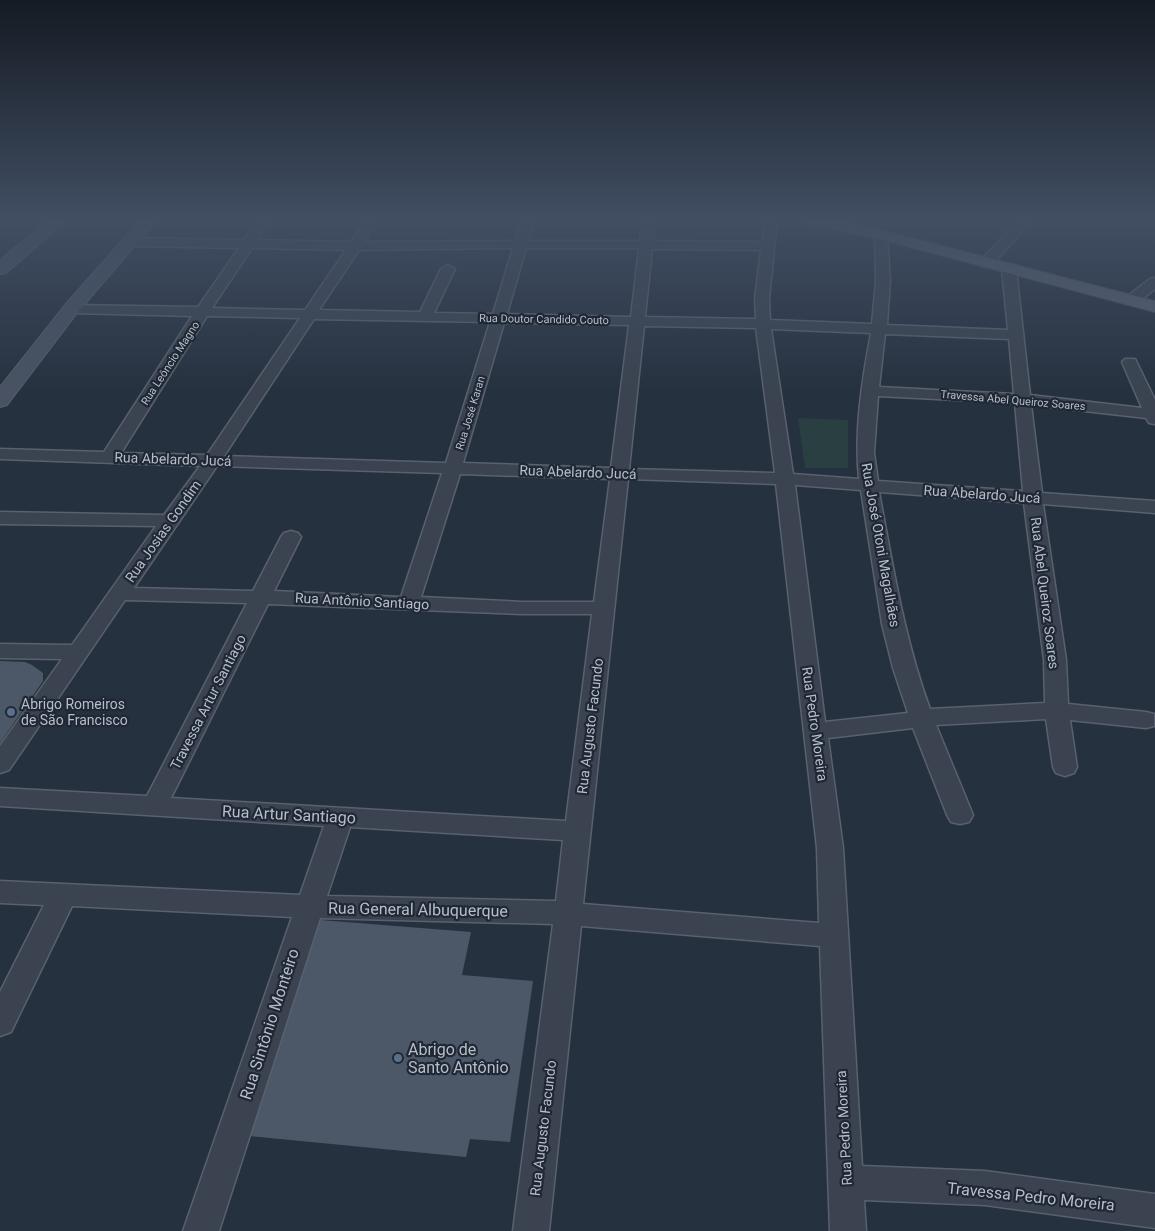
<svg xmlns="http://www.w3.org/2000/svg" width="1155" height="1231" font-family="Roboto,sans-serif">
<rect width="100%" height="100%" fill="#26313f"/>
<polygon fill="#293f41" points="798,418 848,420 848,468 805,468"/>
<g fill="#4c5868">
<polygon points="0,661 25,662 32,665 43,673 43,681 0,743"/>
<polygon points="320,920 471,932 462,975 533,981 510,1142 470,1139 466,1157 249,1136"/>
</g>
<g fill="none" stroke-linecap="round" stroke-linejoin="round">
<defs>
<g id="street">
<path d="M258 220H270L257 240 351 242 366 220H378L364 242 515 241 522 220H534L528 241H640L643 220H655L653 241 762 242 765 220H777L769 299 770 320 872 324 876 281 875 235 881 231 887 235 890 281 887 325 1008 330 1002 269 1009 265 1016 269 1030 395 1142 408 1122 362 1125 359H1135L1155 400V424L1149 423 1146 418 1031 405 1042 493 1155 501V513L1043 504 1066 660 1068 704 1146 712 1154 714V726L1146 728 1070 720 1077 767 1074 773 1065 776 1056 773 1053 767 1046 719 936 725 973 815 969 822 960 824 951 822 947 815 913 728 828 738 843 848 862 1166 985 1171 1155 1194V1228L985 1205 864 1200 866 1231H830L820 946 581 926 549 1231H513L553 924 320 918 219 1231H183L292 917 72 906 11 1032 0 1036V992L44 905 0 903V881L300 895 324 826 0 806V788L147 796 247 603 125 600 9 770 0 773V746L62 659 0 658V644L72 645 156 526 0 524V512L164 515 200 466 0 459V449L104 452 192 316 71 313 66 312 64 309 66 306 71 305 198 307 239 248 129 246 123 242 129 238 244 240ZM252 248 346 250 305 310 212 308ZM513 248 493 314 434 313 455 269 448 265 441 269 420 312 319 310 359 250ZM526 248H639L631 317 507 314ZM652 249 761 250 755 299 756 319 645 317ZM207 316 300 318 207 455 121 453ZM314 319 490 322 446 463 224 456ZM504 323 629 325 611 468 463 463ZM644 326 756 328 775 473 629 469ZM771 329 871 333C862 380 854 432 859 479L793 474ZM885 334 1009 339 1014 394 879 387ZM878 396 1015 403 1023 491 878 481 874 453ZM217 466 442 473 401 597 274 591 301 537 298 533 291 531 284 533 281 537 253 591 134 588ZM460 474 610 479 594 602H523L421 597ZM628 479 776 484 817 848 819 923 583 904ZM795 485 861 490 882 624 893 668 908 713 825 722ZM879 492 1024 503 1044 660 1045 703 930 709C904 638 893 566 879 492ZM268 604 523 614H592L566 821 171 798ZM350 827 563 840 556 901 327 896Z"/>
<polygon points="1019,220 1032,220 991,266 981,266 979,263 981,260"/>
<polygon points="1155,278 1155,289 1135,304 1125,304 1123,301 1125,298 1150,279"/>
</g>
<g id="secondary">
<polygon points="49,220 67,220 6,273 0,274 0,260"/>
<polygon points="140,220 157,220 77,313 7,405 0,407 0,387 65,305"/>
</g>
<polygon id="primary" points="802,220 834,220 881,230 1155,301 1155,312 879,239 804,223"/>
</defs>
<use href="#street" stroke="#58616d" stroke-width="3"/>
<use href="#secondary" stroke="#58616d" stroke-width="2"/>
<use href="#primary" stroke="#444c58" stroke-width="2"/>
<use href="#street" fill="#3a434f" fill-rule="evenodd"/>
<use href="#secondary" fill="#485262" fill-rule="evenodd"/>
<use href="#primary" fill="#58626f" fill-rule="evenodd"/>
</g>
<linearGradient id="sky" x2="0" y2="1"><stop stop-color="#151b23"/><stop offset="0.56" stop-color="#414e63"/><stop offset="1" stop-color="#414e63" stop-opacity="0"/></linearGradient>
<rect width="1155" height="393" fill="url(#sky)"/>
<g fill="#5c6f8a" stroke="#1f2834" stroke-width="2">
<circle cx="11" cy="712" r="5"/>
<circle cx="398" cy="1058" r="5"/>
</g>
<g text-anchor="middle" stroke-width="4.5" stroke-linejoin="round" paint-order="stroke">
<g font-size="11" fill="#b7beca" stroke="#1f2834">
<text transform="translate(544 319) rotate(1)" y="4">Rua Doutor Candido Couto</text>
<text transform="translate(170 363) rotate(-57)" y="4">Rua Leôncio Magno</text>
<text transform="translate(1013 400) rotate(5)" y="4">Travessa Abel Queiroz Soares</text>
<text transform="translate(470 413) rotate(-73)" y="4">Rua José Karan</text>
</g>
<g font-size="14" fill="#b7beca" stroke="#1f2834">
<text transform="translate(173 459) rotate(2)" y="5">Rua Abelardo Jucá</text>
<text transform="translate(578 472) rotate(2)" y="5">Rua Abelardo Jucá</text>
<text transform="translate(982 494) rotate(4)" y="5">Rua Abelardo Jucá</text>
<text transform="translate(163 531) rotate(-55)" y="5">Rua Josias Gondim</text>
<text transform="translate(881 545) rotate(80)" y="5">Rua José Otoni Magalhães</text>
<text transform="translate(1045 593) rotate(83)" y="5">Rua Abel Queiroz Soares</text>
<text transform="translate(362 601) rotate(3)" y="5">Rua Antônio Santiago</text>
<text transform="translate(208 702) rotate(-63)" y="5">Travessa Artur Santiago</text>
<text transform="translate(815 724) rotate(82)" y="5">Rua Pedro Moreira</text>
<text transform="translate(590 726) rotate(-83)" y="5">Rua Augusto Facundo</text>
<text transform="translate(543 1128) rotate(-83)" y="5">Rua Augusto Facundo</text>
<text transform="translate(844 1128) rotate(-93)" y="5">Rua Pedro Moreira</text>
</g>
<g font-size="14" fill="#b7beca" stroke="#1f2834" text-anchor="start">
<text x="21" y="709">Abrigo Romeiros<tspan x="21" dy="16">de São Francisco</tspan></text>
</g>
<g font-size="16" fill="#b7beca" stroke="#1f2834">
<text transform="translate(289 814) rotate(3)" y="6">Rua Artur Santiago</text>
<text transform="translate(418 909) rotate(1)" y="6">Rua General Albuquerque</text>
<text transform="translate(269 1024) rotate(-72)" y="6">Rua Sintônio Monteiro</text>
<text transform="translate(1031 1196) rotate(6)" y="6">Travessa Pedro Moreira</text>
</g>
<g font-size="16" fill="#b7beca" stroke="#1f2834" text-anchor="start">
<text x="408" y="1055">Abrigo de<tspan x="408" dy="18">Santo Antônio</tspan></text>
</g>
</g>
</svg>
